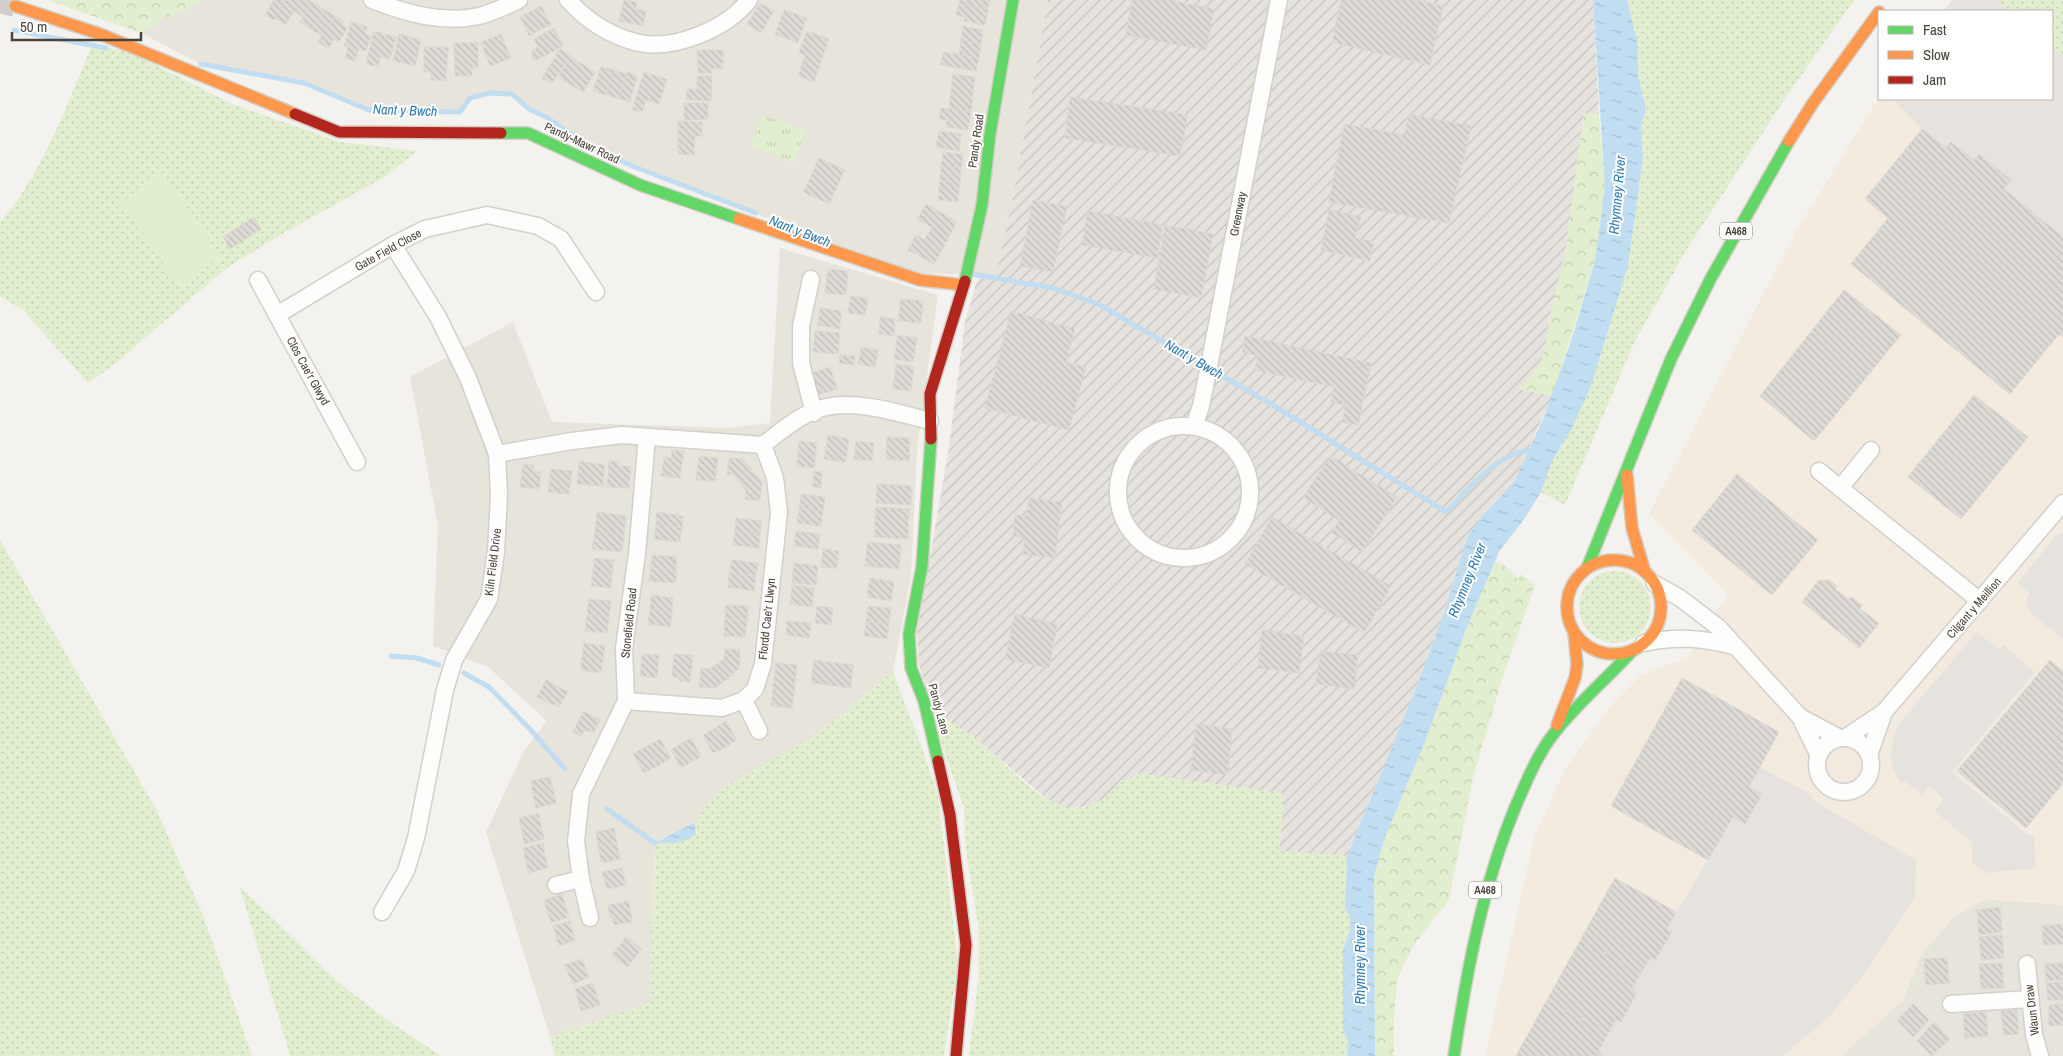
<svg xmlns="http://www.w3.org/2000/svg" width="2063" height="1056" font-family="'Archivo Narrow',sans-serif">
<defs>
<pattern id="industrial-furrows" width="10" height="10" patternUnits="userSpaceOnUse" patternTransform="scale(1.25)"><rect width="10" height="10" fill="#e6e2de"/><path d="M-1 1l2-2M0 10L10 0M9 11l2-2" fill="none" stroke="#c7c3bf"/></pattern>
<pattern id="grass-dots" width="8" height="8" patternUnits="userSpaceOnUse" patternTransform="scale(1.25)"><rect width="8" height="8" fill="#e1eecf"/><path d="M2 2h.1M6 6h.1" fill="none" stroke="#c3cdb2" stroke-width="1.8" stroke-linecap="round"/></pattern>
<pattern id="forest-crowns" width="20" height="18" patternUnits="userSpaceOnUse" patternTransform="scale(1.25)"><rect width="20" height="18" fill="#e1eecf"/><path d="M2 6a3 3 0 1 1 6 0M12 15a3 3 0 1 1 6 0" fill="none" stroke="#c3cdb2"/></pattern>
<pattern id="park-tufts" width="24" height="20" patternUnits="userSpaceOnUse" patternTransform="scale(1.25)"><rect width="24" height="20" fill="#e1eecf"/><path d="M3 7l-1-3M5 7V3M7 7l1-3M15 17l-1-3M17 17v-4M19 17l1-3" fill="none" stroke="#c3cdb2"/></pattern>
<pattern id="water-ripples" width="26" height="14" patternUnits="userSpaceOnUse" patternTransform="scale(1.25)"><rect width="26" height="14" fill="#c0ddf1"/><path d="M2 4q2-2 4 0t4 0M15 11q2-2 4 0t4 0" fill="none" stroke="#a6bfcf"/></pattern>
<pattern id="building-back-hatch" width="6" height="6" patternUnits="userSpaceOnUse" patternTransform="scale(1.25)"><rect width="6" height="6" fill="#dedbd6"/><path d="M-1 5l2 2M0 0l6 6M5-1l2 2" fill="none" stroke="#c0bdb8"/></pattern>
</defs>
<rect width="100%" height="100%" fill="#f4f2ee"/>
<g fill="#e7e4dc">
<polygon points="203,0 1048,0 1012,202 995,277 982,275 920,273 835,244 632,166 590,146 546,117 529,109 512,94 489,93 470,98 460,112 369,110 304,83 201,64 141,33 160,20"/>
<polygon points="780,248 938,295 917,450 911,576 893,672 816,735 718,791 695,822 655,843 650,1003 550,1037 486,832 524,751 547,721 488,667 433,646 438,525 410,377 513,322 552,422 727,428 770,423"/>
<polygon points="1985,899 2063,905 2063,1056 1841,1056 1903,1000 1921,955 1954,917"/>
</g>
<polygon fill="#f3ebdf" points="1952,0 2063,0 2063,905 1985,899 1954,917 1921,955 1903,1000 1841,1056 1485,1056 1534,838 1564,771 1611,705 1641,675 1688,657 1728,594 1649,514 1796,231 1879,97 2052,99 2052,11 1944,11"/>
<polygon fill="url(#industrial-furrows)" points="1048,0 1593,0 1599,114 1584,113 1565,253 1550,317 1545,350 1540,365 1520,389 1552,396 1515,480 1492,505 1467,538 1443,616 1415,691 1347,856 1279,851 1283,805 1121,780 1111,793 1099,802 1087,807 1067,808 1047,799 982,744 933,708 919,665 917,632 949,447 965,322 976,284 982,275 995,277 1012,202"/>
<g fill="url(#grass-dots)">
<polygon points="1627,0 1854,0 1784,100 1687,249 1634,343 1565,505 1541,492 1552,461 1572,428 1591,386 1628,266 1643,158 1641,126 1646,109 1638,75 1637,41"/>
<polygon points="1997,0 2063,0 2063,57 2052,47 2052,11 2010,11"/>
<path d="M92 45 127 51 232 104 340 142 417 151 383 178 280 235 227 268 111 367 88 383 23 310 0 297V222C44 172 66 106 92 45Z"/>
<polygon points="0,540 156,809 203,915 252,1056 0,1056"/>
<circle cx="1615" cy="607" r="36"/>
<polygon points="893,672 921,745 938,796 958,963 944,1056 555,1056 550,1037 650,1003 655,843 674,843 697,829 695,822 718,791 816,735"/>
<path d="M933 708C950 720 967 732 983 745 1006 764 1037 800 1066 807 1089 813 1108 797 1121 780H1131L1136 773 1282 793 1283 805 1279 851 1347 856 1345 907 1350 917V929L1343 949V1030L1348 1042 1347 1056H969L979 975 978 924 965 844 964 808 943 748Z"/>
<polygon points="239,885 336,980 379,1014 441,1056 290,1056"/>
</g>
<g fill="url(#forest-crowns)">
<polygon points="47,0 203,0 160,20 141,33"/>
<polygon points="1584,113 1599,114 1605,187 1595,261 1552,396 1520,389 1540,365 1545,350 1550,317 1565,253"/>
<polygon points="1495,562 1504,565 1518,579 1521,574 1535,585 1502,679 1473,778 1449,900 1413,946 1397,980 1394,1018 1394,1056 1375,1056 1374,876 1385,837 1425,742 1467,627"/>
</g>
<polygon fill="url(#park-tufts)" points="763,115 806,131 794,162 751,146"/>
<polygon fill="#e1eecf" points="163,173 221,257 179,286 121,203"/>
<g fill="#e6e3df">
<polygon points="1952,0 1997,0 2010,11 1944,11"/>
<polygon points="2052,47 2063,57 2063,237 2004,189 2011,180 1979,154 1974,160 1952,142 1946,148 1922,129 1893,99 2052,99"/>
<polygon points="2063,533 2063,639 2032,614 2027,607 2026,600 2029,593 2017,583 2056,536"/>
<polygon points="1977,632 1999,650 2003,645 2035,672 1952,772 2027,834 2034,835 2036,868 1986,873 1972,863 1972,843 1935,811 1944,799 1929,786 1922,795 1906,782 1900,783 1893,769 1890,754 1897,726"/>
<polygon points="1760,767 1808,793 1816,802 1916,860 1915,897 1865,973 1830,1016 1783,1056 1603,1056 1598,1051 1616,1019 1621,1022 1637,993 1632,989 1650,958 1656,961 1672,932 1667,929 1733,817 1745,824 1761,794 1749,787"/>
</g>
<g fill="url(#water-ripples)">
<polygon points="1593,0 1627,0 1637,41 1638,75 1646,109 1641,126 1643,158 1628,266 1591,386 1572,428 1552,461 1541,492 1525,518 1499,552 1467,627 1425,742 1385,837 1374,876 1375,1056 1347,1056 1348,1042 1343,1030 1343,949 1350,930 1350,917 1345,907 1347,856 1415,691 1443,616 1467,538 1480,519 1515,480 1543,419 1571,341 1595,261 1605,187"/>
<polygon points="695,822 696,834 689,839 674,843 655,843"/>
</g>
<g fill="none" stroke-linecap="round" stroke-linejoin="round">
<g stroke="#c0ddf1" stroke-width="5">
<polyline points="14,30 106,48"/>
<polyline points="201,64 304,83 369,110 460,112 470,98 489,93 512,94 529,109 546,117 590,146 632,166 756,213"/>
<path d="M971 274 1053 288 1098 304 1271 404 1446 512C1467 491 1502 447 1534 451"/>
<polyline points="391,656 417,658 439,665"/>
<polyline points="464,673 489,687 529,728 565,769"/>
<polyline points="607,809 655,843"/>
</g>
</g>
<g fill="url(#building-back-hatch)" stroke="#dcd9d4">
<polygon points="274,0 286,0 274,20 265,15"/>
<polygon points="286,0 308,0 312,2 303,17 294,11 286,25 275,18"/>
<polygon points="624,0 637,2 636,9 646,11 643,26 619,21"/>
<polygon points="959,0 990,0 988,9 959,4"/>
<polygon points="1132,0 1169,0 1214,9 1206,50 1126,35"/>
<polygon points="1341,0 1416,0 1443,6 1430,65 1332,42"/>
<polygon points="312,2 325,10 312,30 300,22"/>
<polygon points="760,3 774,11 761,33 747,24"/>
<polygon points="959,4 988,9 985,25 964,21 965,17 956,15"/>
<polygon points="541,6 551,24 529,36 520,17"/>
<polygon points="325,10 335,16 323,36 312,30"/>
<polygon points="784,10 807,18 798,43 775,34"/>
<polygon points="335,16 343,21 341,24 347,28 339,42 334,39 328,49 318,42"/>
<polygon points="351,22 367,27 365,34 371,36 366,51 359,49 355,61 345,58 348,47 344,46"/>
<polygon points="963,26 983,30 981,44 961,40"/>
<polygon points="554,28 563,46 537,60 533,60 532,51 538,48 534,39"/>
<polygon points="374,31 396,37 390,59 380,57 378,67 366,64"/>
<polygon points="807,31 829,39 814,82 798,76 805,55 799,53"/>
<polygon points="399,34 421,40 415,66 393,61"/>
<polygon points="501,34 511,58 490,66 481,42"/>
<polygon points="961,40 981,44 979,58 959,55"/>
<polygon points="454,43 478,43 478,68 472,68 472,76 455,76"/>
<polygon points="424,47 448,47 446,81 431,80 431,72 424,72"/>
<polygon points="560,49 571,56 551,84 542,78"/>
<polygon points="697,50 723,50 723,68 711,69 712,73 698,73"/>
<polygon points="943,52 979,58 976,71 941,65"/>
<polygon points="571,56 579,62 566,82 558,77"/>
<polygon points="579,62 595,72 583,92 566,82"/>
<polygon points="601,67 614,70 606,95 593,91"/>
<polygon points="614,70 626,74 619,99 606,95"/>
<polygon points="627,72 637,76 630,102 619,99"/>
<polygon points="644,72 667,79 659,104 646,100 642,113 632,110"/>
<polygon points="953,74 975,77 971,112 949,109"/>
<polygon points="697,76 712,76 711,101 686,100 687,89 697,89"/>
<polygon points="1070,97 1188,115 1180,156 1065,138"/>
<polygon points="684,103 708,103 708,119 684,120"/>
<polygon points="941,108 971,112 968,130 946,127 947,120 939,119"/>
<polygon points="1409,114 1471,126 1449,223 1329,202 1344,124 1405,135"/>
<polygon points="678,121 702,122 702,136 695,136 694,155 678,154"/>
<polygon points="1922,129 1946,148 1951,142 1974,160 1979,154 2011,180 2004,189 2063,237 2063,337 2059,334 2010,394 1851,264 1888,218 1865,199"/>
<polygon points="939,131 961,134 959,151 936,147"/>
<polygon points="943,152 963,154 961,168 941,166"/>
<polygon points="819,158 845,170 829,204 804,192"/>
<polygon points="941,166 961,168 960,182 940,181"/>
<polygon points="940,181 960,182 958,202 938,200"/>
<polygon points="1033,200 1067,206 1053,272 1020,266"/>
<polygon points="926,204 957,222 949,237 917,219"/>
<polygon points="1329,209 1361,217 1355,238 1374,242 1370,261 1321,250"/>
<polygon points="1088,211 1163,225 1157,258 1082,245"/>
<polygon points="254,217 261,229 230,249 223,237"/>
<polygon points="1165,225 1213,234 1201,298 1154,289"/>
<polygon points="932,227 949,237 942,250 924,240"/>
<polygon points="916,235 942,250 934,264 908,250"/>
<polygon points="828,269 848,271 846,295 825,293"/>
<polygon points="1844,290 1901,335 1814,441 1760,396"/>
<polygon points="851,296 868,298 865,315 848,313"/>
<polygon points="901,299 923,301 921,323 898,321"/>
<polygon points="820,308 842,311 839,329 818,325"/>
<polygon points="1011,311 1075,329 1066,362 1086,367 1069,430 985,408"/>
<polygon points="880,317 895,319 894,336 879,334"/>
<polygon points="815,331 840,333 838,354 813,352"/>
<polygon points="898,335 917,338 913,362 894,359"/>
<polygon points="1245,336 1371,363 1358,425 1342,422 1345,405 1331,402 1334,387 1255,370 1258,356 1242,352"/>
<polygon points="861,347 878,350 875,367 858,364"/>
<polygon points="840,355 855,356 854,365 839,363"/>
<polygon points="896,364 914,367 911,391 893,389"/>
<polygon points="830,367 837,389 818,395 812,373"/>
<polygon points="1974,395 2028,437 1961,519 1908,477"/>
<polygon points="828,435 849,439 845,462 824,459"/>
<polygon points="887,437 910,438 909,461 886,459"/>
<polygon points="799,441 817,443 814,468 797,466"/>
<polygon points="856,441 874,443 872,461 854,459"/>
<polygon points="672,450 684,451 680,478 661,476 664,457 671,458"/>
<polygon points="699,456 718,458 715,481 696,480"/>
<polygon points="1331,456 1397,497 1362,552 1331,532 1339,521 1303,497"/>
<polygon points="729,458 743,459 752,470 738,480 734,475 727,474"/>
<polygon points="579,461 605,465 603,486 577,484"/>
<polygon points="609,461 619,462 619,466 631,466 629,488 607,487"/>
<polygon points="523,464 534,465 533,471 541,472 539,489 520,487"/>
<polygon points="551,469 572,471 569,494 548,492"/>
<polygon points="752,470 762,483 760,501 745,499 746,491 738,480"/>
<polygon points="814,471 822,472 821,488 813,487"/>
<polygon points="1737,474 1818,540 1772,595 1692,530"/>
<polygon points="877,484 912,486 911,505 876,503"/>
<polygon points="801,494 825,497 823,511 799,509"/>
<polygon points="1029,498 1062,502 1055,558 1023,554 1025,538 1013,536 1015,515 1027,516"/>
<polygon points="876,507 909,509 908,539 874,537"/>
<polygon points="799,509 823,511 821,526 797,523"/>
<polygon points="597,512 626,516 624,535 595,532"/>
<polygon points="657,512 683,516 682,528 656,524"/>
<polygon points="1272,517 1391,586 1364,633 1245,564"/>
<polygon points="736,518 762,521 760,533 735,531"/>
<polygon points="656,524 682,528 680,542 654,539"/>
<polygon points="735,531 760,533 759,548 733,545"/>
<polygon points="796,531 820,534 818,549 794,546"/>
<polygon points="595,532 624,535 622,552 592,549"/>
<polygon points="867,542 901,545 899,569 865,566"/>
<polygon points="823,549 839,551 837,568 821,567"/>
<polygon points="652,555 677,557 676,570 651,568"/>
<polygon points="594,558 614,560 612,573 593,571"/>
<polygon points="732,560 758,563 756,576 729,574"/>
<polygon points="794,563 818,566 816,585 792,583"/>
<polygon points="651,568 676,570 676,583 649,581"/>
<polygon points="593,571 612,573 611,588 591,586"/>
<polygon points="729,574 756,576 754,591 728,587"/>
<polygon points="870,578 894,582 891,601 867,597"/>
<polygon points="1829,580 1837,586 1835,589 1848,599 1851,597 1862,605 1860,609 1879,623 1859,648 1802,602 1818,581"/>
<polygon points="792,585 814,588 812,607 790,604"/>
<polygon points="651,595 673,598 672,612 650,609"/>
<polygon points="589,599 611,601 609,617 587,614"/>
<polygon points="726,605 748,606 747,620 725,619"/>
<polygon points="817,606 833,608 831,625 815,623"/>
<polygon points="868,606 891,608 889,624 866,622"/>
<polygon points="650,609 672,612 670,627 648,624"/>
<polygon points="587,614 609,617 607,633 585,631"/>
<polygon points="1015,614 1057,624 1049,668 1005,659"/>
<polygon points="725,619 747,620 745,637 724,636"/>
<polygon points="787,621 811,623 809,638 786,635"/>
<polygon points="866,622 889,624 887,639 864,636"/>
<polygon points="1262,630 1304,636 1299,673 1258,668"/>
<polygon points="584,643 605,646 603,659 582,657"/>
<polygon points="725,649 740,649 739,668 727,679 716,665 724,659"/>
<polygon points="1321,651 1358,655 1354,689 1316,684"/>
<polygon points="642,654 659,655 657,678 640,676"/>
<polygon points="674,654 693,655 690,682 679,681 679,677 672,677"/>
<polygon points="582,657 603,659 601,673 581,670"/>
<polygon points="814,660 853,665 851,688 811,683"/>
<polygon points="2050,660 2063,671 2063,783 2026,828 1957,771"/>
<polygon points="776,663 797,665 792,708 771,706"/>
<polygon points="716,665 727,679 715,688 699,687 701,668 710,669"/>
<polygon points="1682,678 1779,732 1749,787 1762,794 1745,824 1733,817 1708,860 1611,806"/>
<polygon points="546,680 568,692 559,707 537,697"/>
<polygon points="583,711 600,720 593,733 585,730 581,736 573,732"/>
<polygon points="726,721 737,740 726,747 715,728"/>
<polygon points="1196,724 1232,729 1228,775 1191,770"/>
<polygon points="715,728 726,747 713,753 703,735"/>
<polygon points="691,738 701,756 693,761 682,743"/>
<polygon points="660,739 671,758 658,766 647,746"/>
<polygon points="682,743 693,761 681,768 671,750"/>
<polygon points="647,746 658,766 644,773 633,754"/>
<polygon points="550,777 553,790 533,795 531,781"/>
<polygon points="553,790 556,803 536,808 533,795"/>
<polygon points="539,813 541,826 522,831 519,818"/>
<polygon points="541,826 544,839 524,844 522,831"/>
<polygon points="614,828 617,844 598,847 596,832"/>
<polygon points="543,843 545,856 526,861 523,848"/>
<polygon points="617,844 620,859 602,863 598,847"/>
<polygon points="545,856 548,868 528,873 526,861"/>
<polygon points="622,868 626,885 607,889 602,872"/>
<polygon points="1615,878 1676,912 1667,929 1672,932 1655,961 1650,958 1641,973 1581,939"/>
<polygon points="562,894 569,917 551,923 544,900"/>
<polygon points="629,901 632,922 614,925 612,918 610,918 608,905"/>
<polygon points="2000,907 2002,932 1979,935 1977,910"/>
<polygon points="570,921 575,940 559,946 553,926"/>
<polygon points="2063,924 2063,944 2043,945 2042,926"/>
<polygon points="2002,935 2004,958 1981,960 1979,937"/>
<polygon points="626,937 642,949 627,967 612,955"/>
<polygon points="1581,939 1641,973 1632,989 1637,993 1621,1022 1616,1019 1608,1034 1547,1000"/>
<polygon points="1947,958 1949,983 1926,985 1924,959"/>
<polygon points="582,959 589,977 573,984 564,965"/>
<polygon points="2002,963 2004,988 1981,989 1979,964"/>
<polygon points="2063,963 2063,980 2046,981 2045,964"/>
<polygon points="2063,982 2063,1000 2048,1000 2046,983"/>
<polygon points="593,983 600,1005 581,1011 575,989"/>
<polygon points="1547,1000 1608,1034 1598,1051 1603,1056 1516,1056"/>
<polygon points="1913,1004 1929,1020 1913,1037 1897,1020"/>
<polygon points="2063,1004 2063,1025 2049,1026 2049,1005"/>
<polygon points="2017,1010 2019,1034 2003,1035 2001,1011"/>
<polygon points="1986,1012 1988,1036 1965,1038 1963,1014"/>
<polygon points="1934,1022 1950,1039 1932,1056 1917,1041"/>
</g>
<g fill="none" stroke-linecap="round" stroke-linejoin="round">
<polyline stroke="#d2cfca" stroke-width="22" stroke-dasharray="22 11" stroke-linecap="butt" points="0,2 15,6"/>
<defs>
<g id="street">
<path d="M372 0C405 13 443 24 479 16 492 13 506 6 519 0"/>
<path d="M568 0C586 20 609 35 635 42 672 52 727 29 749 0"/>
<polyline points="811,279 801,326 801,363 814,413"/>
<polyline points="258,280 357,462"/>
<polyline points="277,315 393,245 425,229 487,215 538,226 561,239 596,292"/>
<circle cx="1184" cy="492" r="66"/>
<polyline points="1194,426 1201,406 1209,366 1279,0"/>
<path d="M763 445C781 431 803 412 826 407 859 400 898 413 930 421"/>
<polyline points="497,454 572,441 622,435 763,445"/>
<polyline points="1819,471 1980,601"/>
<polyline points="1840,488 1871,450"/>
<polyline points="1655,584 1680,598 1718,627 1800,717 1819,756"/>
<path d="M1644 643C1676 636 1702 638 1734 646"/>
<polyline points="744,700 759,731"/>
<polyline points="626,701 722,708 744,700 755,689 763,664 779,512 775,478 763,445"/>
<polyline points="1800,717 1840,738"/>
<polyline points="1845,738 1884,712 2063,503"/>
<circle cx="1844" cy="765" r="27"/>
<polyline points="1869,755 1884,712"/>
<polyline points="556,885 581,879"/>
<polyline points="382,912 406,871 416,838 445,690 454,660 489,599 496,552 499,495 497,454 468,378 438,317 393,245"/>
<polyline points="590,918 581,879 576,841 581,794 626,701 624,648 637,554 647,437"/>
<polyline points="2027,964 2034,1035 2040,1056"/>
<polyline points="1951,1004 2030,999"/>
</g>
<g id="fast">
<polyline points="501,133 528,133 640,185 739,219"/>
<polyline points="965,281 982,205 990,134 1013,0"/>
<polyline points="931,439 922,566 909,634 911,668 924,701 938,761"/>
<polyline points="1587,568 1671,359 1711,278 1789,141"/>
<path d="M1454 1056C1467 969 1483 884 1517 803 1527 780 1537 756 1552 736 1576 704 1607 679 1633 650"/>
</g>
<g id="slow">
<polyline points="15,6 100,34 295,114"/>
<polyline points="1789,141 1813,103 1879,12"/>
<polyline points="739,219 920,280 964,285"/>
<polyline points="1627,475 1632,528 1645,572"/>
<circle cx="1614" cy="607" r="47"/>
<polyline points="1557,725 1575,678 1577,665 1574,633"/>
</g>
<g id="jam">
<polyline points="295,114 339,132 501,133"/>
<polyline points="931,439 930,394 965,281"/>
<polyline points="938,761 950,815 966,945 956,1056"/>
</g>
</defs>
<use href="#street" stroke="#d2d0cb" stroke-width="19"/>
<use href="#fast" stroke="#d3cfc5" stroke-width="14"/>
<use href="#slow" stroke="#d3cfc5" stroke-width="14"/>
<use href="#jam" stroke="#d3cfc5" stroke-width="14"/>
<use href="#street" stroke="#fdfdfc" stroke-width="16"/>
<use href="#fast" stroke="#63d668" stroke-width="11"/>
<use href="#slow" stroke="#ff974d" stroke-width="11"/>
<use href="#jam" stroke="#b3261e" stroke-width="11"/>
</g>
<g text-anchor="middle" stroke-width="4" stroke-linejoin="round" paint-order="stroke">
<g fill="#fff" stroke="#817c74" stroke-width="1">
<rect x="1720" y="222.5" width="32" height="17" rx="4"/>
<rect x="1469" y="881.5" width="32" height="17" rx="4"/>
</g>
<g font-size="11" font-weight="bold" fill="#4b4439">
<text x="1736" y="235">A468</text>
<text x="1485" y="894">A468</text>
</g>
<g font-size="12" fill="#4b4439" stroke="#fff">
<text transform="translate(976 141) rotate(-82)" y="4">Pandy Road</text>
<text transform="translate(582 143) rotate(25)" y="4">Pandy-Mawr Road</text>
<text transform="translate(1238 214) rotate(-79)" y="4">Greenway</text>
<text transform="translate(388 250) rotate(-29)" y="4">Gate Field Close</text>
<text transform="translate(308 371) rotate(61)" y="4">Clos Cae'r Glwyd</text>
<text transform="translate(493 562) rotate(-83)" y="4">Kiln Field Drive</text>
<text transform="translate(1974 608) rotate(-49)" y="4">Cilgant y Meillion</text>
<text transform="translate(767 619) rotate(-84)" y="4">Ffordd Cae'r Llwyn</text>
<text transform="translate(629 623) rotate(-84)" y="4">Stonefield Road</text>
<text transform="translate(939 709) rotate(75)" y="4">Pandy Lane</text>
<text transform="translate(2032 1010) rotate(-97)" y="4">Waun Draw</text>
</g>
<g font-size="14" font-style="italic" fill="#2e7ab2" stroke="#fff">
<text transform="translate(405 110) rotate(2)" y="5">Nant y Bwch</text>
<text transform="translate(1617 195) rotate(-85)" y="5">Rhymney River</text>
<text transform="translate(800 231) rotate(21)" y="5">Nant y Bwch</text>
<text transform="translate(1194 359) rotate(30)" y="5">Nant y Bwch</text>
<text transform="translate(1467 580) rotate(-68)" y="5">Rhymney River</text>
<text transform="translate(1360 965) rotate(-90)" y="5">Rhymney River</text>
</g>
</g>
<rect x="1878" y="10" width="175" height="90" fill="#ffffff" stroke="#b7b4b0"/>
<rect x="1888" y="26" width="25" height="8" fill="#63d668" stroke="#b7b4b0"/>
<text x="1923" y="35" font-size="15" fill="#4b4439">Fast</text>
<rect x="1888" y="51" width="25" height="8" fill="#ff974d" stroke="#b7b4b0"/>
<text x="1923" y="60" font-size="15" fill="#4b4439">Slow</text>
<rect x="1888" y="76" width="25" height="8" fill="#b3261e" stroke="#b7b4b0"/>
<text x="1923" y="85" font-size="15" fill="#4b4439">Jam</text>
<path d="M12 32v8h129v-8" fill="none" stroke="#4b4439" stroke-width="2.5"/>
<text x="20" y="32" font-size="15" fill="#4b4439" stroke="#ffffff" stroke-width="4" paint-order="stroke">50 m</text>
</svg>
